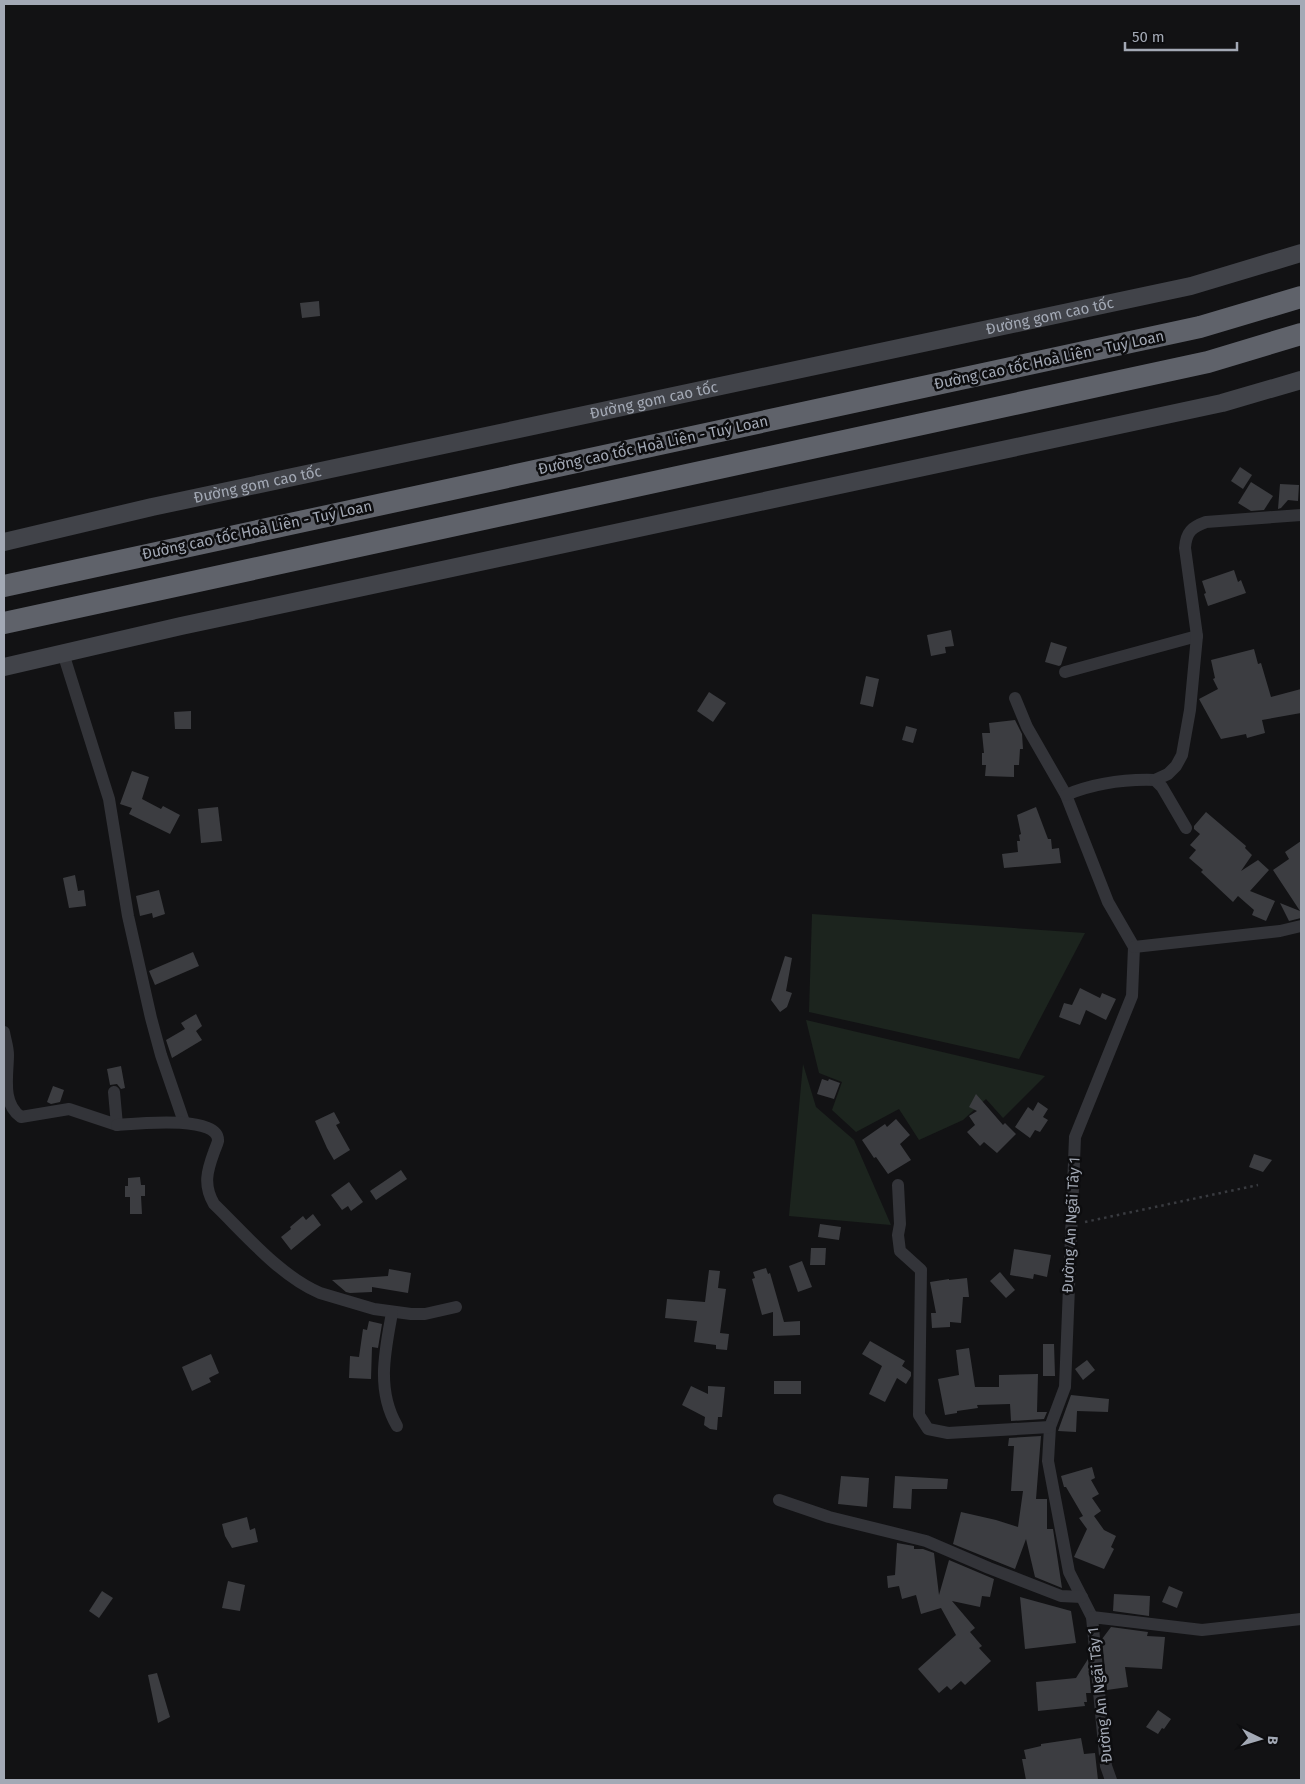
<svg xmlns="http://www.w3.org/2000/svg" width="1305" height="1784" font-family="'Fira Sans',sans-serif">
<rect width="100%" height="100%" fill="#121214"/>
<g fill="#1c241e">
<polygon points="812,914 1085,933 1019,1059 809,1012"/>
<polygon points="806,1020 1045,1076 1003,1118 986,1099 963,1120 919,1140 899,1109 856,1132 832,1110 842,1082 819,1073"/>
<polygon points="803,1064 816,1107 854,1140 891,1225 789,1216"/>
</g>
<g fill="#3c3d41">
<polygon points="319,301 320,316 302,318 300,303"/>
<polygon points="1240,467 1252,475 1243,489 1231,481"/>
<polygon points="1251,482 1273,496 1264,510 1251,511 1238,503"/>
<polygon points="1280,484 1299,485 1298,501 1288,500 1281,508 1278,509"/>
<polygon points="1234,570 1238,582 1241,580 1246,593 1208,606 1204,594 1206,593 1202,581"/>
<polygon points="951,630 954,646 945,647 946,653 931,656 927,635"/>
<polygon points="1051,642 1067,647 1061,665 1059,666 1045,662"/>
<polygon points="1254,649 1258,664 1261,663 1271,697 1301,689 1301,713 1262,720 1265,733 1247,738 1246,734 1221,739 1199,699 1218,689 1213,679 1215,678 1211,660"/>
<polygon points="866,676 879,679 873,707 860,704"/>
<polygon points="709,692 726,703 713,722 697,711"/>
<polygon points="191,711 191,729 175,729 174,712"/>
<polygon points="1015,720 1022,734 1023,749 1020,749 1019,765 1014,765 1014,777 985,776 986,765 982,765 982,753 984,753 982,733 990,733 989,723"/>
<polygon points="906,726 917,729 913,743 902,740"/>
<polygon points="132,771 149,777 142,799 161,809 163,806 180,815 170,834 129,814 132,808 120,804"/>
<polygon points="218,807 222,841 201,843 198,809"/>
<polygon points="1036,807 1048,839 1051,839 1052,849 1059,848 1061,863 1004,868 1002,854 1018,852 1017,841 1020,841 1019,835 1021,834 1017,815"/>
<polygon points="1206,812 1246,846 1245,848 1252,855 1241,871 1258,860 1269,870 1250,891 1275,901 1266,921 1252,915 1254,910 1238,896 1233,902 1201,872 1203,870 1189,858 1196,850 1190,845 1200,834 1194,829 1194,826"/>
<polygon points="1301,841 1301,918 1289,921 1280,903 1300,911 1273,870 1289,859 1285,852"/>
<polygon points="75,875 78,891 84,890 86,906 69,908 63,878"/>
<polygon points="159,890 165,914 153,918 152,913 140,916 136,896"/>
<polygon points="193,952 199,966 155,985 149,971"/>
<polygon points="785,956 792,958 786,991 792,993 787,1007 780,1012 771,1000"/>
<polygon points="1080,988 1100,998 1102,993 1116,999 1106,1020 1086,1010 1080,1025 1059,1017 1064,1003 1072,1005"/>
<polygon points="196,1014 202,1026 196,1031 202,1040 172,1058 166,1040 185,1029 181,1023"/>
<polygon points="121,1066 125,1088 121,1089 117,1084 110,1085 107,1069"/>
<polygon points="822,1079 828,1081 829,1079 840,1083 834,1099 817,1094"/>
<polygon points="53,1086 64,1090 60,1102 51,1104 47,1102"/>
<polygon points="976,1094 1003,1125 1005,1123 1016,1134 997,1153 984,1142 980,1146 967,1132 975,1125 969,1116 977,1111 969,1107"/>
<polygon points="1038,1102 1048,1109 1043,1117 1048,1120 1040,1132 1035,1130 1030,1138 1015,1127 1028,1107 1033,1111"/>
<polygon points="334,1112 340,1123 336,1125 350,1150 334,1160 327,1148 315,1121"/>
<polygon points="896,1119 910,1135 900,1144 911,1160 888,1174 876,1157 874,1158 862,1140 885,1124 887,1127"/>
<polygon points="1254,1154 1272,1160 1263,1172 1249,1167"/>
<polygon points="401,1170 407,1179 376,1200 370,1191"/>
<polygon points="140,1177 141,1185 145,1185 145,1196 141,1196 142,1214 130,1214 130,1197 125,1197 125,1186 128,1186 128,1178"/>
<polygon points="349,1182 363,1202 351,1211 348,1206 342,1210 331,1195"/>
<polygon points="313,1214 321,1225 291,1250 281,1237 291,1229 290,1227 303,1216 306,1220"/>
<polygon points="820,1224 841,1227 839,1240 818,1237"/>
<polygon points="811,1248 826,1248 825,1265 810,1265"/>
<polygon points="1014,1249 1051,1255 1047,1277 1034,1274 1033,1279 1010,1275"/>
<polygon points="802,1261 812,1287 798,1292 789,1266"/>
<polygon points="766,1268 768,1274 770,1273 784,1322 800,1321 800,1335 773,1336 773,1312 762,1315 752,1279 755,1278 753,1272"/>
<polygon points="389,1269 411,1273 408,1293 372,1287 372,1292 350,1293 346,1292 332,1280 388,1276"/>
<polygon points="709,1270 720,1271 718,1288 726,1289 720,1333 729,1334 727,1350 716,1349 716,1345 694,1342 697,1321 665,1318 667,1299 705,1302"/>
<polygon points="1000,1272 1015,1290 1006,1298 990,1281"/>
<polygon points="967,1278 969,1297 963,1297 961,1323 950,1322 950,1327 932,1328 931,1313 936,1313 930,1282 949,1279 949,1280"/>
<polygon points="369,1321 382,1324 378,1348 372,1347 371,1379 349,1378 350,1356 359,1357 363,1329 367,1330"/>
<polygon points="870,1341 905,1361 902,1366 911,1372 911,1376 906,1384 897,1378 885,1402 869,1394 882,1366 862,1354"/>
<polygon points="1043,1344 1054,1344 1055,1376 1043,1376"/>
<polygon points="969,1348 975,1387 999,1387 999,1375 1038,1374 1037,1412 1047,1412 1044,1419 1011,1421 1010,1404 977,1405 978,1408 957,1411 957,1413 945,1415 938,1379 959,1375 956,1350"/>
<polygon points="211,1354 219,1373 209,1378 211,1382 192,1391 182,1367"/>
<polygon points="1087,1360 1095,1370 1083,1380 1075,1369"/>
<rect x="774" y="1381" width="27" height="13"/>
<polygon points="691,1386 708,1394 708,1386 725,1387 722,1417 718,1417 717,1430 710,1429 704,1425 705,1417 682,1405"/>
<polygon points="1071,1395 1109,1399 1108,1412 1077,1411 1076,1432 1058,1431"/>
<polygon points="1041,1436 1036,1499 1047,1499 1047,1529 1053,1529 1062,1588 1035,1577 1026,1539 1015,1569 953,1544 961,1512 996,1520 1018,1527 1023,1491 1011,1491 1014,1446 1008,1446 1009,1438"/>
<polygon points="1092,1467 1095,1478 1091,1480 1099,1494 1092,1498 1101,1511 1094,1516 1104,1530 1116,1536 1111,1547 1114,1549 1104,1569 1074,1557 1087,1529 1079,1518 1083,1516 1066,1487 1064,1487 1061,1476"/>
<polygon points="841,1476 869,1478 867,1507 838,1504"/>
<polygon points="895,1476 948,1479 947,1489 912,1489 911,1509 893,1508"/>
<polygon points="247,1517 250,1530 255,1528 258,1542 232,1548 225,1536 222,1524"/>
<polygon points="897,1543 914,1546 914,1549 923,1549 934,1553 939,1595 949,1560 994,1579 990,1597 982,1596 980,1607 952,1601 975,1628 970,1632 982,1646 979,1648 991,1661 965,1685 961,1681 951,1690 947,1686 939,1693 918,1669 956,1635 941,1608 921,1614 916,1595 902,1599 899,1586 888,1588 887,1576 895,1575"/>
<polygon points="228,1581 245,1585 240,1611 222,1608"/>
<polygon points="1169,1586 1183,1592 1177,1608 1162,1602"/>
<polygon points="102,1591 113,1598 99,1618 89,1611"/>
<polygon points="1114,1594 1150,1596 1149,1616 1113,1611"/>
<polygon points="1020,1597 1071,1611 1076,1643 1025,1649"/>
<polygon points="1111,1627 1148,1632 1147,1636 1165,1637 1162,1669 1125,1667 1128,1687 1107,1690 1102,1639"/>
<polygon points="1088,1659 1091,1693 1086,1693 1087,1702 1084,1702 1085,1706 1038,1711 1036,1682 1076,1678"/>
<polygon points="157,1673 170,1717 158,1723 148,1675"/>
<polygon points="1158,1710 1171,1719 1164,1729 1162,1728 1158,1734 1146,1727"/>
<polygon points="1081,1738 1084,1754 1095,1753 1098,1780 1026,1780 1022,1759 1026,1759 1024,1750 1041,1746 1041,1744"/>
</g>
<g fill="none" stroke-linecap="round" stroke-linejoin="round">
<polyline stroke="#393b40" stroke-width="2.5" stroke-dasharray="2.5 4" stroke-linecap="butt" points="1085,1222 1258,1185"/>
<g stroke="#333439" stroke-width="12">
<polyline points="63,653 109,799 128,916 151,1018 161,1055 184,1122"/>
<polyline points="1065,672 1197,636"/>
<polyline points="1015,698 1027,727 1066,795 1108,902 1134,947 1132,996 1075,1137 1065,1387 1050,1427 1048,1461 1069,1572 1092,1617 1106,1766 1111,1780"/>
<path d="M1066 795C1095 783 1123 779 1155 780"/>
<path d="M1186 828 1162 787 1155 780 1168 774 1176 766 1182 755 1190 710 1197 636 1185 548C1186 532 1192 527 1206 522L1301 515"/>
<polyline points="1134,947 1280,931 1301,926"/>
<path d="M4 1032C5 1039 8 1047 8 1055 8 1075 1 1103 21 1117L69 1109 117 1125 114 1092"/>
<path d="M117 1125C132 1124 220 1114 218 1141 217 1145 215 1149 214 1152 207 1171 203 1185 214 1204 245 1234 280 1276 320 1293L374 1309 411 1314H425L456 1307"/>
<polyline points="898,1185 900,1224 898,1235 900,1251 921,1270 919,1415 928,1429 948,1433 1050,1427"/>
<path d="M392 1313C385 1351 376 1390 397 1426"/>
<polyline points="779,1500 829,1517 926,1541 989,1568 1061,1596 1082,1597"/>
<polyline points="1092,1617 1202,1630 1301,1619"/>
</g>
<g stroke="#414349" stroke-width="18">
<path id="s1" d="M4 542 152 507 1191 286 1301 253"/>
<polyline points="4,667 181,626 1222,403 1301,380"/>
</g>
<g stroke="#5f626a" stroke-width="22">
<polyline points="4,586 1200,327 1301,297"/>
<polyline points="4,623 1208,362 1301,334"/>
</g>
</g>
<g text-anchor="middle" stroke-width="5" stroke-linejoin="round" paint-order="stroke">
<g font-size="15" fill="#a3a9b5" stroke="#0d0d0f">
<text dy="5" stroke="none"><textPath href="#s1" startOffset="1070">Đường gom cao tốc</textPath></text>
<text transform="translate(1049 360) rotate(-12)" y="5">Đường cao tốc Hoà Liên - Tuý Loan</text>
<text dy="5" stroke="none"><textPath href="#s1" startOffset="665">Đường gom cao tốc</textPath></text>
<text transform="translate(653 445) rotate(-12)" y="5">Đường cao tốc Hoà Liên - Tuý Loan</text>
<text dy="5" stroke="none"><textPath href="#s1" startOffset="260">Đường gom cao tốc</textPath></text>
<text transform="translate(257 530) rotate(-12)" y="5">Đường cao tốc Hoà Liên - Tuý Loan</text>
<text transform="translate(1071 1225) rotate(-87)" y="5">Đường An Ngãi Tây 1</text>
<text transform="translate(1100 1695) rotate(-96)" y="5">Đường An Ngãi Tây 1</text>
</g>
</g>
<rect width="1305" height="1784" fill="none" stroke="#a3a9b5" stroke-width="10"/>
<g transform="translate(1260 1739) rotate(95)" stroke="#0d0d0f" stroke-width="4" paint-order="stroke">
<path d="M0-4L9 19L0 12L-9 19Z" fill="#a3a9b5"/>
<text y="-8" font-size="14" font-weight="bold" text-anchor="middle" fill="#a3a9b5">B</text>
</g>
<path d="M1125 42v8h112v-8" fill="none" stroke="#a3a9b5" stroke-width="2.5"/>
<text x="1132" y="42" font-size="15" fill="#a3a9b5" stroke="#0d0d0f" stroke-width="4" paint-order="stroke">50 m</text>
</svg>
